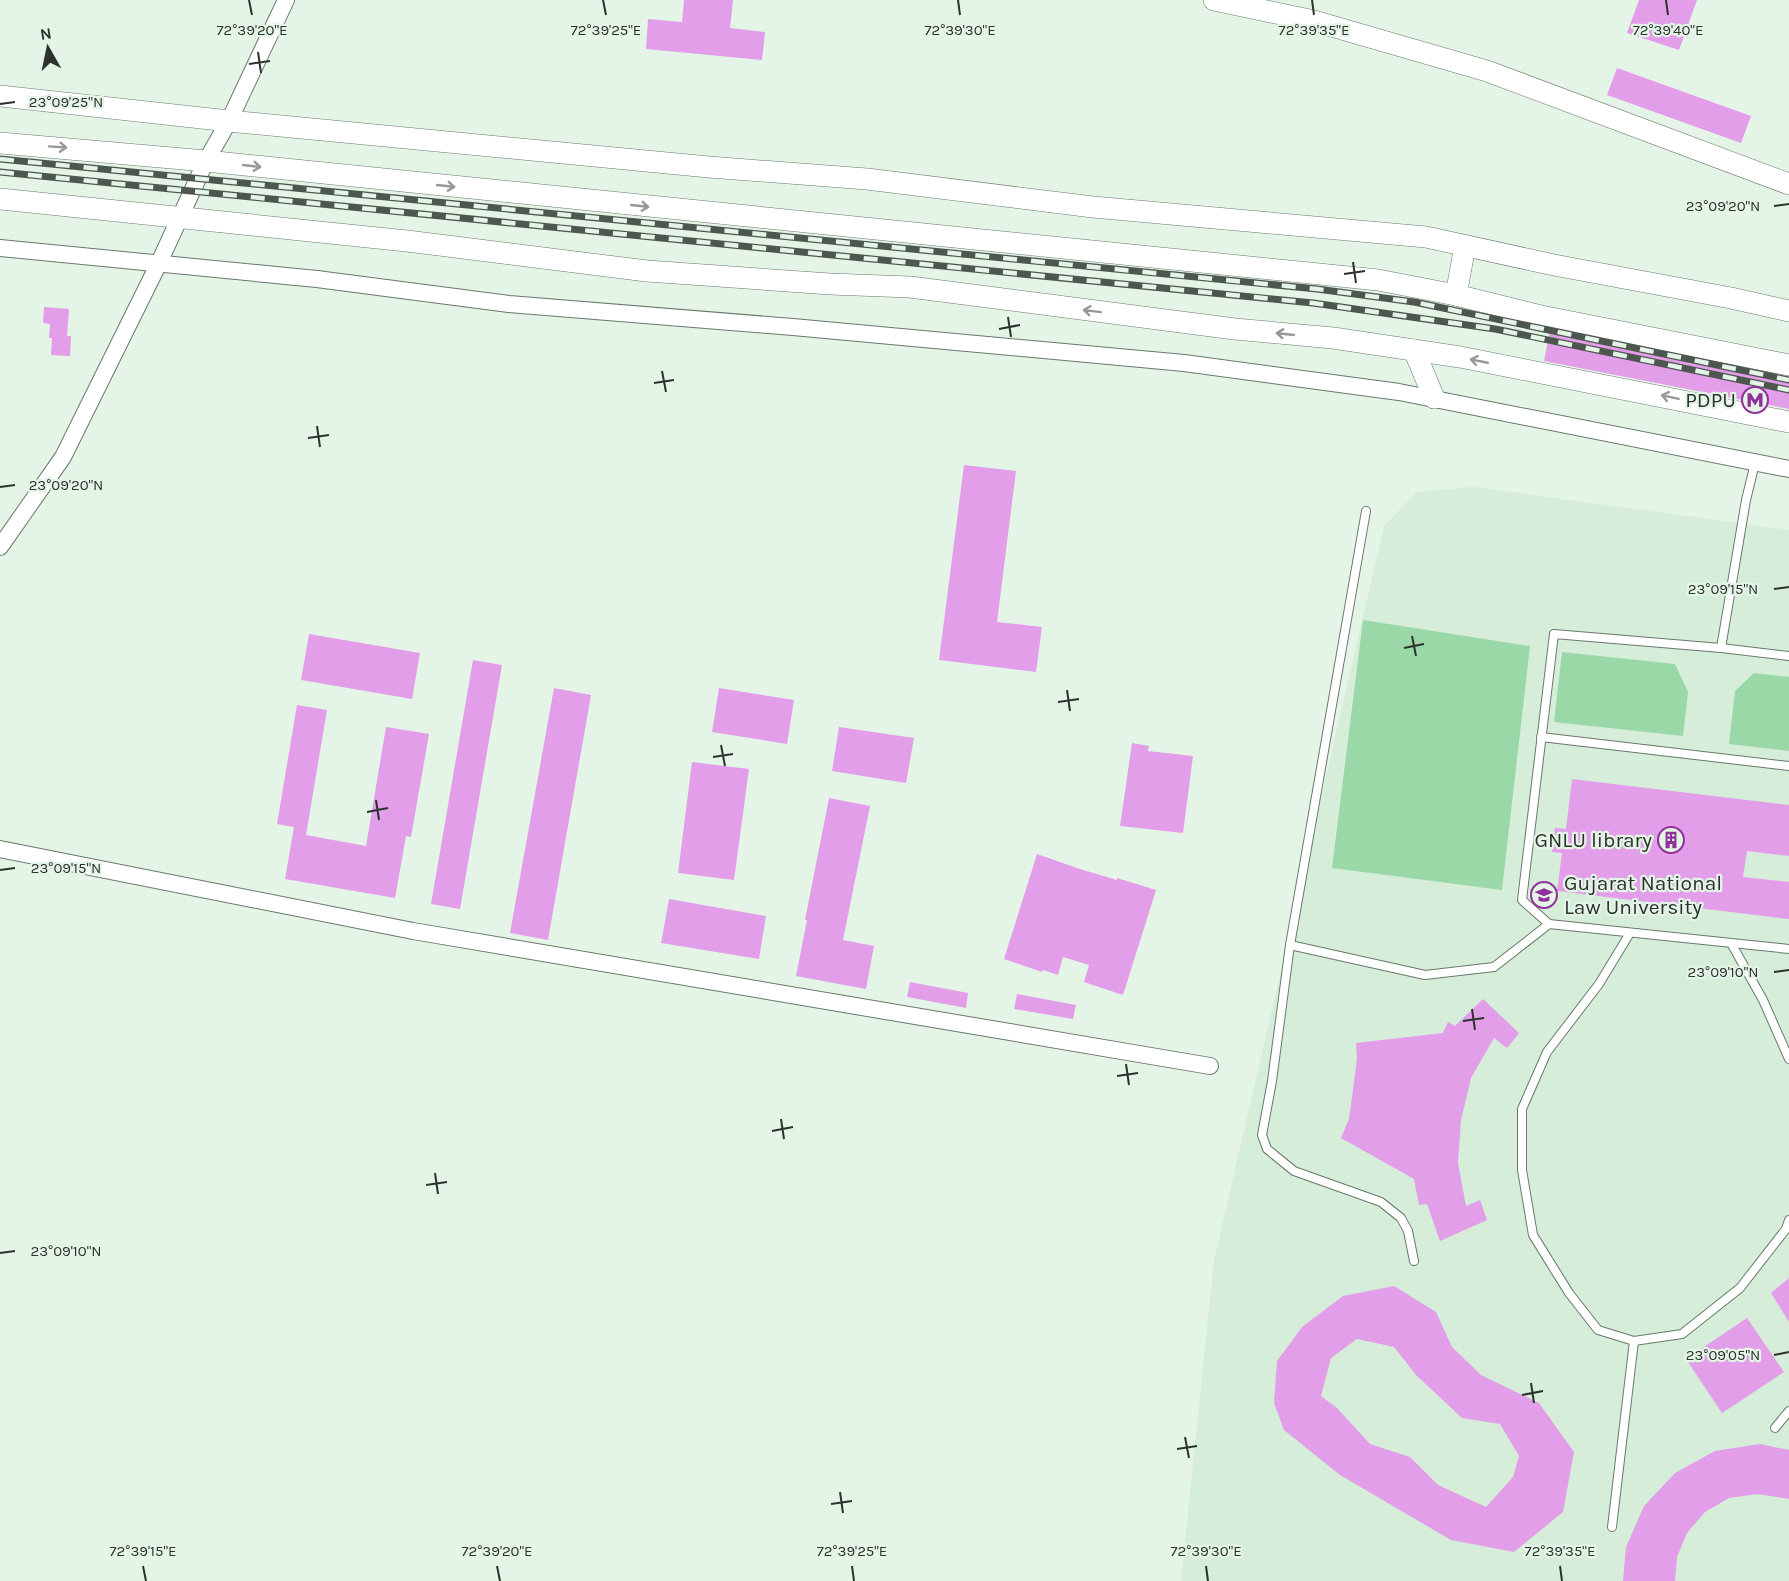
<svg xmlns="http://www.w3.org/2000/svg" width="1789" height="1581" font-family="Karla,sans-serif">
<rect width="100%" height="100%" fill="#e4f5e7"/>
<polygon fill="#d5edd9" points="1474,487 1789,530 1789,1581 1181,1581 1214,1260 1384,526 1417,492"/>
<g fill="#9bd8a8">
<polygon points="1363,620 1530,646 1502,890 1332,868"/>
<polygon points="1562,652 1675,664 1688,692 1683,736 1554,722"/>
<polygon points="1754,673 1789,677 1789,751 1729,744 1735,691"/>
</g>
<g fill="#e39ee9" fill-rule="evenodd">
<polygon points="684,0 733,0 730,28 765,32 762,60 646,49 648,19 682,22"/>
<polygon points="1639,0 1697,0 1679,50 1627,33"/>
<polygon points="1617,68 1751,116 1741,143 1607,95"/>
<polygon points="44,307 69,309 67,336 71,336 70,356 51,355 52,338 49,338 50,324 43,323"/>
<polygon points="1550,331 1789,377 1789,409 1544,361"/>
<polygon points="964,465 1016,471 997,622 1042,627 1036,672 939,660"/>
<polygon points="309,634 420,653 412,699 301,680"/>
<polygon points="473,660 502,665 460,909 431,904"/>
<polygon points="554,688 591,695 548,940 510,933"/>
<polygon points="719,688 794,700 787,744 712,732"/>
<polygon points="297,705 327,710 306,835 366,846 386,727 429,734 411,837 406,836 395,898 285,879 294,827 277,824"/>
<polygon points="839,727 914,738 906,783 832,771"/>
<polygon points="1132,743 1149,746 1148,751 1193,756 1183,833 1120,826"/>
<polygon points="692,762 749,769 734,880 678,873"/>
<polygon points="1572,779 1789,805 1789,856 1747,851 1743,877 1789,882 1789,919 1557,891 1562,853 1552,852 1555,828 1566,829"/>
<polygon points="829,798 870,806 843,940 874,946 866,989 796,976 807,920 805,920"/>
<polygon points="1037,854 1080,869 1117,880 1117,878 1156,890 1123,995 1084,982 1089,965 1063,957 1058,975 1043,970 1042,972 1004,959"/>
<polygon points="669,899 766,916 759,959 661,943"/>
<polygon points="910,982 968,993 966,1008 907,997"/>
<polygon points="1017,994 1076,1005 1073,1019 1014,1009"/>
<polygon points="1483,999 1519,1033 1507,1048 1494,1038 1471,1078 1461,1120 1458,1163 1466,1206 1480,1200 1487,1220 1440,1241 1427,1204 1419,1205 1414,1179 1341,1138 1349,1119 1357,1059 1356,1043 1443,1033 1448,1022 1455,1026"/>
<polygon points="1789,1278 1789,1322 1771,1293"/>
<path d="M1394 1286 1436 1312 1452 1347 1481 1375 1539 1403 1574 1452 1563 1512 1514 1552 1451 1540 1340 1475 1284 1430 1274 1403 1277 1361 1302 1327 1343 1296ZM1357 1339 1394 1347 1416 1375 1462 1418 1500 1424 1519 1456 1513 1477 1486 1507 1438 1485 1410 1457 1370 1444 1337 1408 1321 1396 1331 1358Z"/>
<polygon points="1747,1318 1784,1372 1722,1413 1686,1359"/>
<polygon points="1760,1444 1789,1450 1789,1499 1757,1494 1729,1498 1705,1512 1687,1533 1677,1557 1675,1581 1623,1581 1626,1547 1644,1506 1675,1473 1715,1451"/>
</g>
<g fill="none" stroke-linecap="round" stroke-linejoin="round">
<defs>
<g id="service">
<polyline points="1366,511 1290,945 1272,1081 1262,1135 1267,1149 1294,1171 1381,1202 1401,1218 1408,1231 1414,1261"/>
<polyline points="1721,648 1746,500 1755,463"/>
<polyline points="1789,656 1721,648 1554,634 1522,900 1549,924 1789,949"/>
<polyline points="1541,737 1789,766"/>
<polyline points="1630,933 1599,984 1547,1052 1522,1109 1522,1170 1533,1235 1569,1293 1598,1330 1634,1341 1682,1334 1740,1288 1786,1229 1789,1220"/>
<polyline points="1731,943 1763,1000 1789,1059"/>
<polyline points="1290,945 1425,975 1494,967 1549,924"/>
<polyline points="1775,1428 1789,1411"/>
<polyline points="1612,1527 1634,1341"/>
</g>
<g id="minor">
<polyline points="0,248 317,279 509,304 793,327 1184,363 1399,392 1789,469"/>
<polyline points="0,547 63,457 158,265 206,161 229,121 286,0"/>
<polyline points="0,849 413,931 1210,1066"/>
</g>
<g id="tertiary">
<polyline points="1214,0 1314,21 1487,71 1789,184"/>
<polyline points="0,96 229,121 709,167 867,179 1093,207 1426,237 1554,265 1731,298 1789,311"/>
<polyline points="0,143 206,161 1378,280 1456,295 1541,316 1789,365"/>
<polyline points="0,199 407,241 647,271 830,284 910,287 1235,329 1333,338 1460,357 1789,422"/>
<polyline points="1456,295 1465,246"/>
<polyline points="1414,350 1434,398"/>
</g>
</defs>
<use href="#service" stroke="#69786b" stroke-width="10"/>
<use href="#minor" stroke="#69786b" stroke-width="18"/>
<use href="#tertiary" stroke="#69786b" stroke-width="22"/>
<use href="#service" stroke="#fff" stroke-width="8"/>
<use href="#minor" stroke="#fff" stroke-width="16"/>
<use href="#tertiary" stroke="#fff" stroke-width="21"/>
<defs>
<g id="rail">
<polyline points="0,159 1317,289 1414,302 1789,380"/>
<polyline points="0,172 1313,303 1495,329 1789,390"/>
</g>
</defs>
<use href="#rail" stroke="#4e574f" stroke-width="7"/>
<use href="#rail" stroke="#e4f5e7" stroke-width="4.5" stroke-dasharray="14" stroke-linecap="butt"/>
</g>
<defs><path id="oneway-shaft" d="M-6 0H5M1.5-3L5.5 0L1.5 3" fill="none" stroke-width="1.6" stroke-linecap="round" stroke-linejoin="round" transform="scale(1.5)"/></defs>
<g stroke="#969996">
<use href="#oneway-shaft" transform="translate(58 147) rotate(4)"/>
<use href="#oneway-shaft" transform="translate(252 166) rotate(6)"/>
<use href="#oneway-shaft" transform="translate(446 186) rotate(6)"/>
<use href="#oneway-shaft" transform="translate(640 206) rotate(6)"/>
<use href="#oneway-shaft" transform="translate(1092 311) rotate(-173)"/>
<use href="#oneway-shaft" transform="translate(1285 334) rotate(-174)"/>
<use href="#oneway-shaft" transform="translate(1479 361) rotate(-169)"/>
<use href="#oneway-shaft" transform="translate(1670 397) rotate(-168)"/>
</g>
<path fill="none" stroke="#2c332d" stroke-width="2" d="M249 0 252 15M603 0 606 15M958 0 960 15M1312 0 1314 15M1666 0 1668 15M258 52 261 73M249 64 270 61M0 104 15 102M1774 206 1789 204M1353 262 1356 283M1344 274 1365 271M1008 317 1011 337M999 329 1020 325M662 371 666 392M654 383 674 380M317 426 320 447M308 438 329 435M0 487 15 485M1774 589 1789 587M1412 636 1416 656M1404 648 1424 644M1067 690 1070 711M1058 702 1079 699M721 745 725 766M713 757 733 754M376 800 379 820M367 812 388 808M0 870 15 868M1774 972 1789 970M1472 1009 1475 1030M1463 1021 1484 1018M1126 1064 1129 1085M1117 1076 1138 1073M781 1119 784 1139M772 1131 793 1127M435 1173 438 1194M426 1185 447 1182M0 1253 15 1251M1774 1355 1789 1352M1531 1383 1534 1403M1522 1395 1543 1391M1185 1437 1189 1458M1177 1449 1197 1446M840 1492 843 1513M831 1504 852 1501M143 1566 146 1581M497 1566 500 1581M852 1566 854 1581M1206 1566 1208 1581M1560 1566 1562 1581"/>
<defs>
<symbol id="metro-ring" viewBox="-11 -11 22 22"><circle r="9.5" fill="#e4f5e7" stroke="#90319a" stroke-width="1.5"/><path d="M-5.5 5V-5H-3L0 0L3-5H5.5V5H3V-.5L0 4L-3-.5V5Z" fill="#90319a"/></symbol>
<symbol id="building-ring" viewBox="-11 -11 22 22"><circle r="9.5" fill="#e4f5e7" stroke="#90319a" stroke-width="1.5"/><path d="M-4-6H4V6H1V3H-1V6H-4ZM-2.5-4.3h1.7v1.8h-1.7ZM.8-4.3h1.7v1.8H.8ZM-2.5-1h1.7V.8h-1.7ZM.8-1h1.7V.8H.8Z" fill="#90319a"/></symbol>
<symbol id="university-ring" viewBox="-11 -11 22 22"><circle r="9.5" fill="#e4f5e7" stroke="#90319a" stroke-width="1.5"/><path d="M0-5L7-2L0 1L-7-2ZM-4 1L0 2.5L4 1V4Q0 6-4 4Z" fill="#90319a"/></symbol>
</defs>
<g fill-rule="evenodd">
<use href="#metro-ring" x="1740" y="385" width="30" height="30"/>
<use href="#building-ring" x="1656" y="825" width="30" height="30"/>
<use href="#university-ring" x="1529" y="880" width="30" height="30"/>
</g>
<g text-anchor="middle" stroke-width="4.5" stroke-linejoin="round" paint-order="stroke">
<g font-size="21" fill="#2c332d" stroke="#e4f5e7" text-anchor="end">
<text x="1736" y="407">PDPU</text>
<text x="1652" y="847">GNLU library</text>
<text x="1564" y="890" text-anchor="start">Gujarat National<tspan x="1564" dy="24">Law University</tspan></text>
</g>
</g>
<g font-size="15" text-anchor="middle" fill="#2c332d" stroke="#e4f5e7" stroke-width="4.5" stroke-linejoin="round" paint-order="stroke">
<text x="252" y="35">72°39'20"E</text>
<text x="606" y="35">72°39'25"E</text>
<text x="960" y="35">72°39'30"E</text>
<text x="1314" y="35">72°39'35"E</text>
<text x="1668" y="35">72°39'40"E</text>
<text x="66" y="107">23°09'25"N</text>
<text x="1723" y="211">23°09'20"N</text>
<text x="66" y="490">23°09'20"N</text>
<text x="1723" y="594">23°09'15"N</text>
<text x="66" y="873">23°09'15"N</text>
<text x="1723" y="977">23°09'10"N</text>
<text x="66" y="1256">23°09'10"N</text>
<text x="1723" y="1360">23°09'05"N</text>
<text x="143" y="1556">72°39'15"E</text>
<text x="497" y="1556">72°39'20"E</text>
<text x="852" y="1556">72°39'25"E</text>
<text x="1206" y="1556">72°39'30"E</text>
<text x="1560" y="1556">72°39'35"E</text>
</g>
<g transform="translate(48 48) rotate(351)" stroke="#e4f5e7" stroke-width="4.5" paint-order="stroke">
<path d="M0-4.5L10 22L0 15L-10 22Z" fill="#2c332d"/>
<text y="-9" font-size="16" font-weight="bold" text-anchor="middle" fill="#2c332d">N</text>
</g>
</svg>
